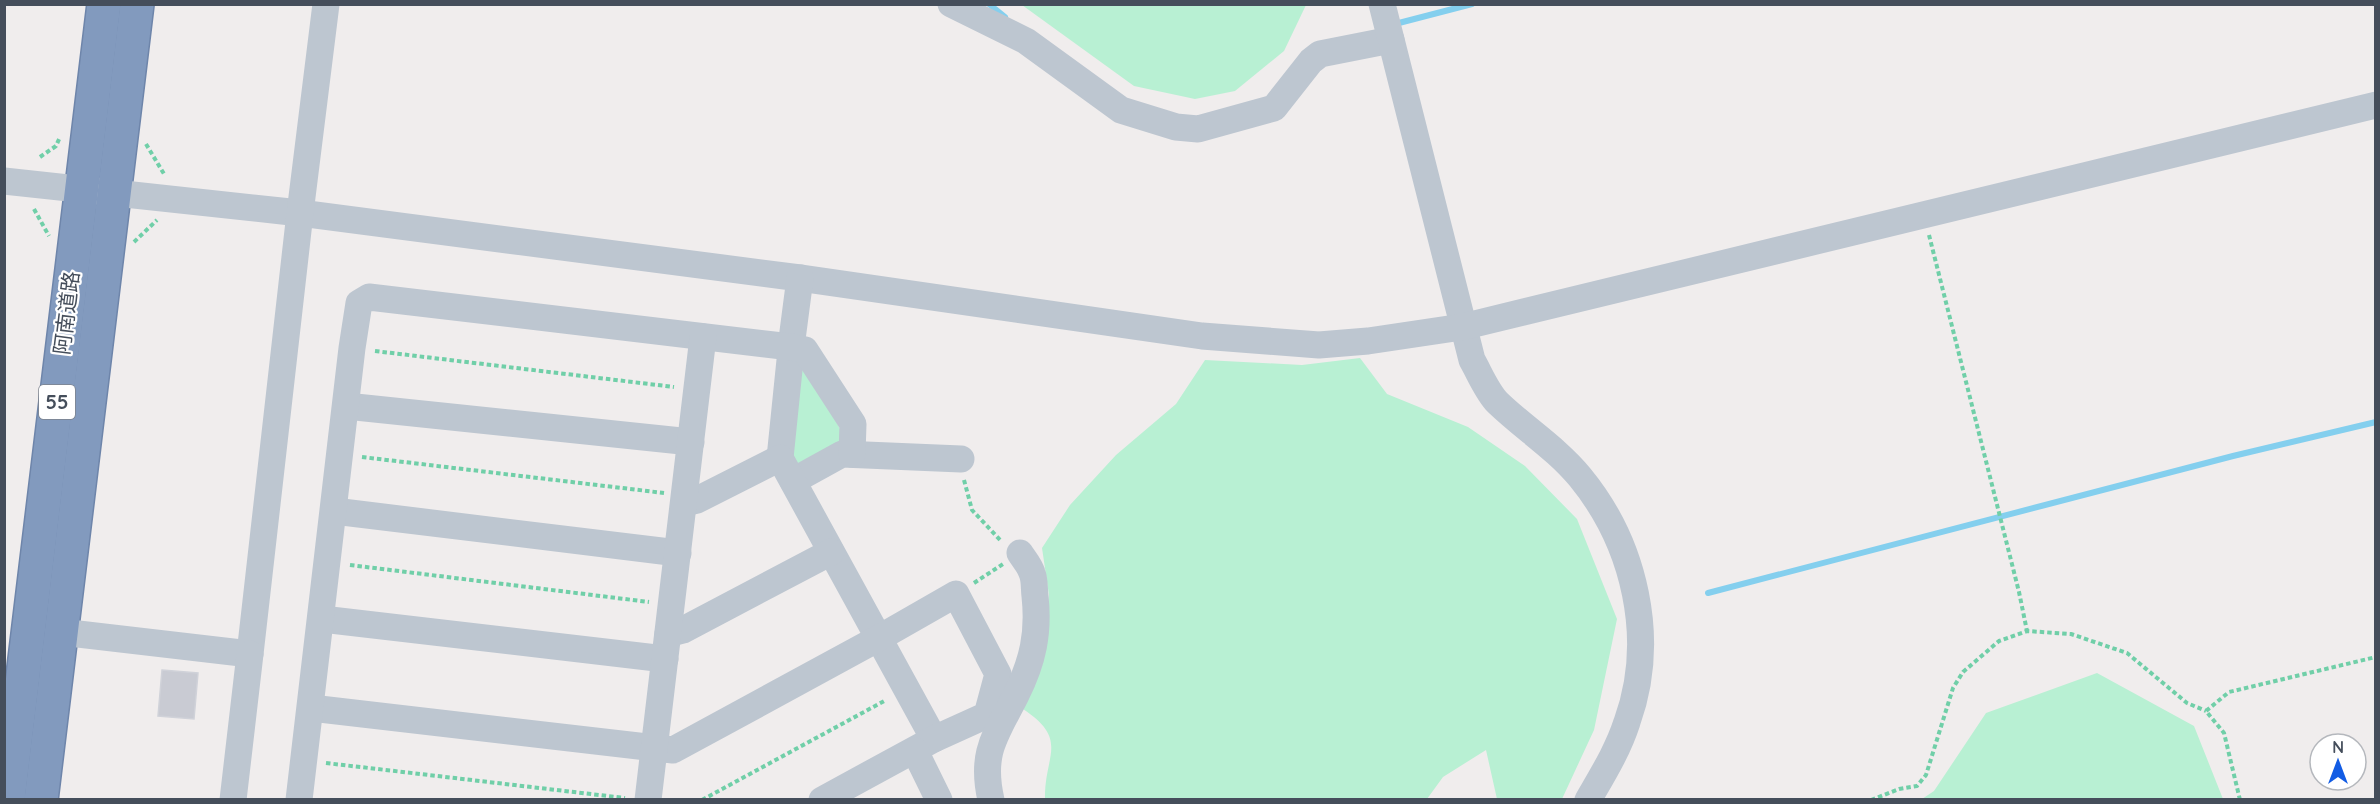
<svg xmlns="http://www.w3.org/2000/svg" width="2380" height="804" font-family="Quicksand,'Noto Sans JP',sans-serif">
<rect width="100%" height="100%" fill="#f0eded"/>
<g fill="#b8f0d3">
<polygon points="1022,5 1306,5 1284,51 1235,91 1195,99 1134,86"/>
<polygon points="799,358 805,359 845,439 795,465 789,454"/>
<path d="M1360 358 1387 394 1468 427 1525 466 1577 519 1617 619 1594 730 1562 799H1497L1486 750 1443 777 1427 799H1045C1044 755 1070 740 1023 709L1042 653 1049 595 1042 548 1070 505 1116 455 1176 404 1205 360 1302 365Z"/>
<polygon points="2097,673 2194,726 2223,799 1922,799 1934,791 1986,713"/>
</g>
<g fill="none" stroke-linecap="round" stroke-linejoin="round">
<g stroke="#84cfee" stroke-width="6">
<polyline points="989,4 1005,17"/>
<polyline points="1395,24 1472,4"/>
<polyline points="1708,593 2233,456 2376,422"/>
</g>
</g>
<polygon fill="#c9cbd3" stroke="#d0d2d9" stroke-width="1.5" points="162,670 198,673 194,719 158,716"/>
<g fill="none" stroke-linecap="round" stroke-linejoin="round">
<defs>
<g id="highway">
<polyline points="8,800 104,4"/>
<polyline points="41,800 137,4"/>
</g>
</defs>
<use href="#highway" stroke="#6e85aa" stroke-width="36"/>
<g stroke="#70cfa8" stroke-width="4" stroke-dasharray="4.5 3" stroke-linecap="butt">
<polyline points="146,144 164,174"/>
<polyline points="40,157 56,146 60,137"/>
<polyline points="34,209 49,236"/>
<polyline points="1929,235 2019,592 2027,631"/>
<polyline points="134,242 157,220"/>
<polyline points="375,351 674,387"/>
<polyline points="362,457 664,493"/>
<polyline points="964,480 972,510 1001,541"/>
<polyline points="350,565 649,602"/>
<polyline points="974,583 1003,564"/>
<polyline points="326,763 625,798"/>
<polyline points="702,800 886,700"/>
<polyline points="1871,800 1899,789 1917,786 1926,775 1953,688 1963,672 1999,641 2027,631 2071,634 2127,653 2187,703 2206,711"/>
<polyline points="2240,800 2224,733 2206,711 2229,692 2376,657"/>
</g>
<g stroke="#bdc6d0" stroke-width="27">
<polyline points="951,4 1026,41 1121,110 1176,127 1198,129 1274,108 1311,61 1320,54 1391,40"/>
<path d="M1382 4 1472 360C1480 374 1487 392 1498 403 1525 429 1556 448 1580 477 1635 544 1657 639 1627 722 1618 750 1603 774 1588 800"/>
<polyline points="4,181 300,213 800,278 1202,336 1319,345 1368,341 1462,327 2376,105"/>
<polyline points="791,347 800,278"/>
<polyline points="346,406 691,442"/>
<polyline points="780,458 790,360"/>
<polyline points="793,481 842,454 961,459"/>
<polyline points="684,503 697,500 780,458 934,739"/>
<polyline points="334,511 678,553"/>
<polyline points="322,619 665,659"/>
<polyline points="61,632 250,654 300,213 326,4"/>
<polyline points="668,634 683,630 831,552"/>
<polyline points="311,708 673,750 879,638 956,594 998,674 987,715 934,739 822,800"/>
<polyline points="915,751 939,800"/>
<polyline points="233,800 250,654"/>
<polyline points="299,800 352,348 359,303 369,297 791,347 805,350 853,424 852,454"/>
<polyline points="648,800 703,337"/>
<path d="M991 800C980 752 996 735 1016 695 1033 661 1039 633 1035 596 1034 589 1035 580 1032 573 1030 566 1024 559 1020 553"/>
</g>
<use href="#highway" stroke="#829abe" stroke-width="33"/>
</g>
<g text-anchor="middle" stroke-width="4.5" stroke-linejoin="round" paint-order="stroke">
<rect fill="#fff" stroke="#7d838c" stroke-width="1.5" x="39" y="385" width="36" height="34" rx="4.5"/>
<g font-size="20" font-weight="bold" fill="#454e5b">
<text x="57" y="409">55</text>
</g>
<g font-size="21" fill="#454e5b" stroke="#fff">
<text transform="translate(67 313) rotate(-83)" y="7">阿南道路</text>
</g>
</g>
<rect width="2380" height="804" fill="none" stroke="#454e5b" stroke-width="12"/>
<g transform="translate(2338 762)"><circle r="28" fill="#ffffff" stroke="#b5b8bd" stroke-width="1.5"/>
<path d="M0-4.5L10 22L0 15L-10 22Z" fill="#125ce4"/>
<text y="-9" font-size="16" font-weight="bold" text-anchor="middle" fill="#454e5b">N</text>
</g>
</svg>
